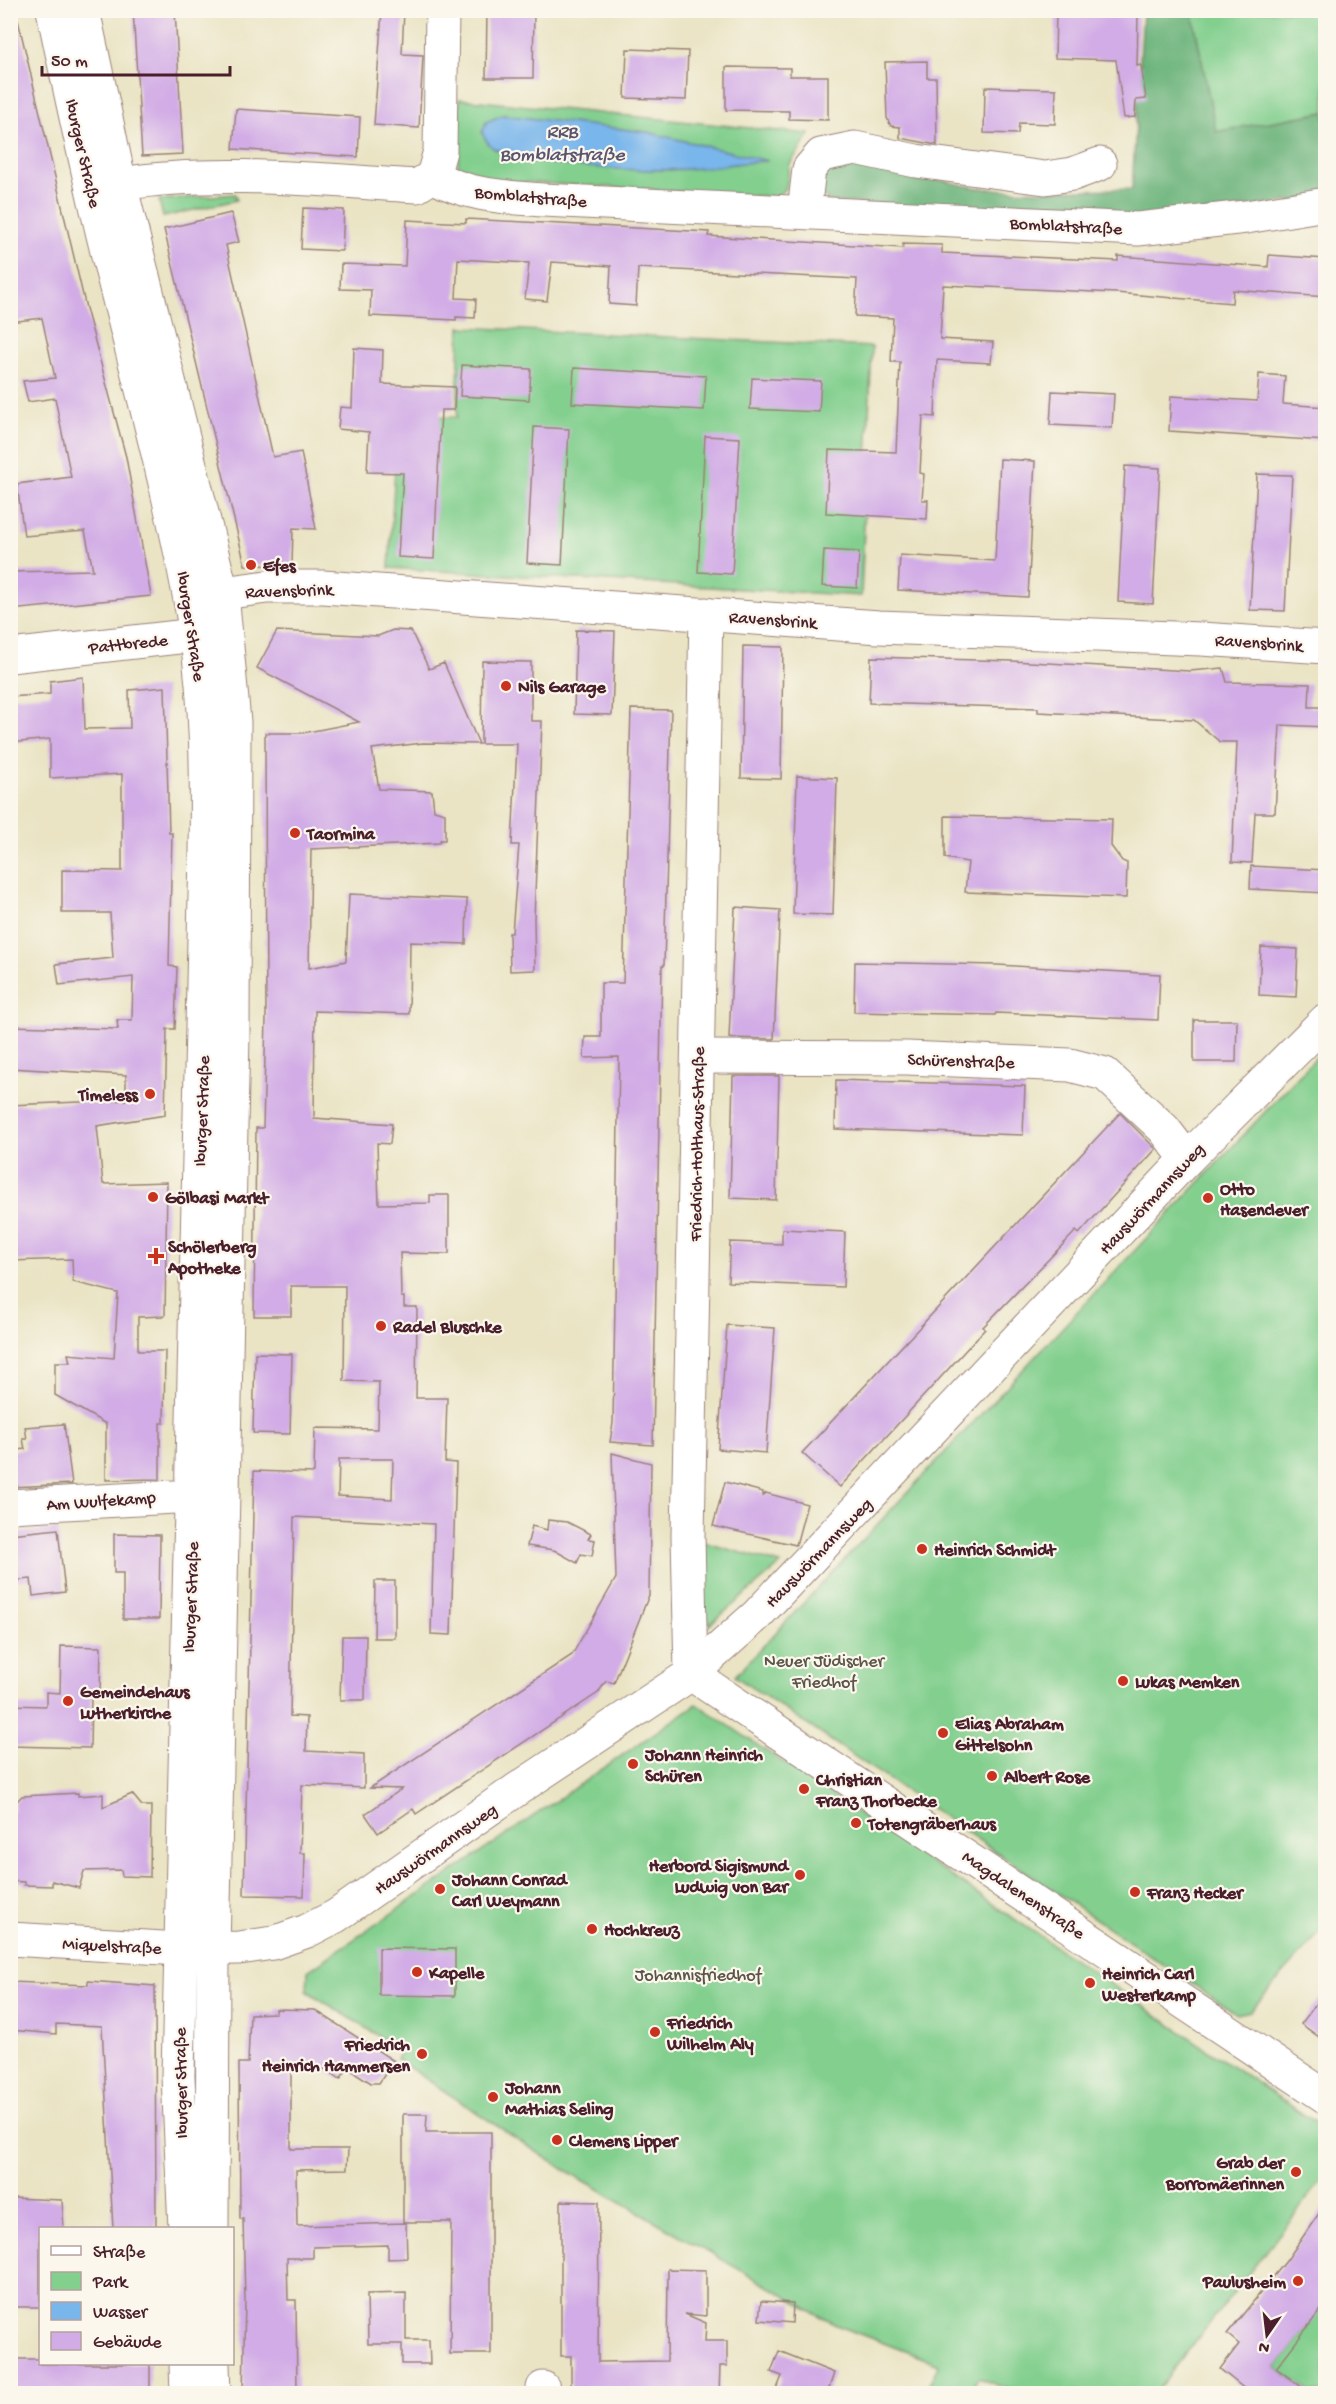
<svg xmlns="http://www.w3.org/2000/svg" width="1336" height="2404" font-family="'Gochi Hand',sans-serif">
<rect width="100%" height="100%" fill="#fbf7ec"/>
<filter id="ink" filterUnits="userSpaceOnUse"><feTurbulence type="fractalNoise" baseFrequency=".0167" numOctaves="2"/><feDisplacementMap in="SourceGraphic" scale="12" xChannelSelector="R" yChannelSelector="G"/><feConvolveMatrix kernelMatrix="1 2 1 2 8 2 1 2 1" color-interpolation-filters="sRGB"/></filter>
<filter id="wash" filterUnits="userSpaceOnUse"><feTurbulence type="fractalNoise" baseFrequency=".008" numOctaves="4" result="noise"/><feDisplacementMap in="SourceGraphic" scale="24" xChannelSelector="R" yChannelSelector="G"/><feGaussianBlur stdDeviation="1.35" result="paint"/><feColorMatrix in="noise" values="0 0 0 0 0 0 0 0 0 0 0 0 0 0 0 0 0 1.4 0 .05"/><feComposite in="paint" operator="in"/></filter>
<g filter="url(#wash)">
<rect width="100%" height="100%" fill="#eae4c5"/>
<g fill="#82cf8e" stroke="#66775c" stroke-width="1.5">
<polygon points="1192,11 1325,11 1325,112 1215,132"/>
<polygon points="459,99 810,134 790,164 786,188 776,197 485,180 458,172"/>
<polygon points="235,194 237,200 163,217 159,200"/>
<polygon points="460,327 872,347 861,596 389,568 398,418 457,417"/>
<polygon points="1325,1048 1325,1927 1250,2011 1237,2014 735,1676"/>
<polygon points="703,1542 781,1564 700,1633"/>
<polygon points="697,1704 1325,2129 1325,2176 1155,2393 1019,2393 978,2378 969,2393 925,2393 939,2364 836,2325 555,2164 396,2059 401,2050 307,1991 308,1971"/>
<polygon points="1325,2303 1325,2393 1311,2393 1276,2368"/>
</g>
<path fill="#69b279" stroke="#5a6852" stroke-width="1.5" d="M1143 11H1192L1216 132 1325 112V197L1136 221 831 202 818 192 820 171C863 150 933 183 980 188 1030 193 1082 189 1132 189Z"/>
<path fill="#79b6eb" stroke="#626a8b" stroke-width="1.5" d="M503 115 647 132 768 161C741 162 716 167 690 169 647 172 529 168 493 148 488 145 485 138 482 133L486 122Z"/>
<g id="blocks">
<g fill="#d1ace6" fill-rule="evenodd">
<polygon points="133,10 175,10 183,154 142,156"/>
<polygon points="382,10 404,10 402,54 423,55 419,128 374,125"/>
<polygon points="487,10 534,10 533,78 486,78"/>
<polygon points="1080,10 1122,10 1122,14 1138,14 1137,66 1141,65 1146,99 1136,100 1135,117 1124,118 1116,60 1055,58 1056,12 1080,13"/>
<polygon points="18,20 86,308 126,457 151,596 10,610 10,572 93,570 85,531 24,536 17,484 71,477 55,398 28,402 23,381 55,378 42,318 10,322 10,21"/>
<polygon points="627,49 688,51 686,100 625,98"/>
<polygon points="927,61 927,78 936,78 937,145 900,138 900,127 891,126 887,118 885,62"/>
<polygon points="726,67 790,68 790,76 828,76 828,120 789,119 789,111 726,110"/>
<polygon points="985,87 1056,89 1055,124 1019,123 1018,134 984,133"/>
<polygon points="236,109 360,117 358,157 233,149"/>
<polygon points="303,208 344,210 342,251 301,249"/>
<polygon points="231,213 239,242 226,245 273,457 301,452 316,529 293,528 292,566 245,565 164,229"/>
<polygon points="466,219 709,232 708,236 903,248 903,244 942,245 942,253 1118,261 1118,256 1268,267 1269,255 1326,259 1326,297 1233,290 1232,303 1116,293 943,285 940,339 993,342 991,363 937,360 935,417 923,416 920,473 924,474 922,500 928,500 927,519 826,513 829,450 896,452 900,362 891,362 893,318 855,316 857,279 638,268 636,306 609,304 611,266 552,262 547,301 525,299 529,263 458,259 456,298 476,299 475,318 456,317 456,320 370,316 371,290 340,289 341,264 405,266 407,220 466,223"/>
<polygon points="354,348 383,350 382,384 455,387 454,410 441,410 434,559 398,557 403,473 367,472 369,432 338,429 340,407 352,408"/>
<polygon points="462,365 531,369 529,400 460,396"/>
<polygon points="574,368 706,376 704,410 572,403"/>
<polygon points="1259,374 1285,376 1283,404 1326,407 1326,441 1169,431 1171,396 1257,401"/>
<polygon points="752,378 821,381 819,412 750,409"/>
<polygon points="1052,391 1114,394 1112,428 1050,425"/>
<polygon points="534,427 569,429 562,565 527,563"/>
<polygon points="705,436 740,438 732,574 698,572"/>
<polygon points="1000,459 1035,461 1028,597 898,590 900,555 995,561"/>
<polygon points="1125,466 1160,468 1153,604 1118,602"/>
<polygon points="1257,474 1292,475 1285,611 1250,610"/>
<polygon points="824,550 859,552 857,588 822,586"/>
<path d="M393 630 411 631 429 669 444 663 479 744 423 743 372 749 379 789 432 791 434 810 445 813V840H440L439 843 311 849 309 968 346 961 349 894 467 899 466 944 410 942 409 1014 315 1011 314 1118 392 1124 390 1144 377 1143 379 1204 430 1203V1195H449V1254L400 1253 401 1297H404V1307H417L416 1398H447L445 1462 456 1463 451 1635 431 1634 434 1524 294 1517 290 1716 307 1717 306 1751 364 1754V1788L302 1785 300 1853H305L304 1896 244 1895 254 1471 314 1473 315 1428 378 1429 379 1382 344 1381 345 1286H291V1316H254L256 1128H263L266 1019 265 733H303L359 722 257 668 277 631 378 636ZM339 1459H393L392 1499 338 1496Z"/>
<polygon points="576,630 615,631 612,715 574,714"/>
<polygon points="743,646 783,647 781,779 741,778"/>
<polygon points="871,657 1012,661 1190,671 1223,668 1227,682 1310,684 1309,707 1326,707 1326,727 1280,725 1275,813 1255,813 1252,863 1232,862 1237,742 1220,742 1194,720 1038,712 1038,708 869,703"/>
<polygon points="482,661 531,662 531,721 542,721 534,919 535,970 510,971 509,933 512,933 519,845 512,845 517,744 481,744"/>
<polygon points="83,677 85,729 130,728 129,690 165,687 169,833 172,833 169,966 177,967 175,1029 167,1029 165,1115 97,1126 103,1184 167,1182 165,1316 138,1317 138,1351 165,1351 164,1423 160,1423 160,1479 106,1480 106,1424 55,1395 55,1362 70,1362 68,1354 114,1358 118,1293 73,1282 72,1259 10,1261 10,1105 126,1100 126,1075 10,1068 10,1026 118,1029 117,1020 132,1020 133,977 59,985 56,964 113,958 110,913 62,913 62,870 122,871 122,774 50,778 50,739 10,743 10,697 50,694 50,681"/>
<polygon points="631,709 671,710 664,966 662,966 653,1445 610,1442 613,1423 619,1057 584,1058 585,1037 601,1037 601,983 623,983"/>
<polygon points="797,776 837,778 833,915 793,914"/>
<polygon points="945,816 1112,819 1111,846 1122,861 1127,863 1126,898 965,892 968,862 945,858"/>
<polygon points="1251,866 1326,870 1326,893 1250,889"/>
<polygon points="735,907 780,910 774,1039 729,1038"/>
<polygon points="1261,947 1298,949 1296,997 1259,995"/>
<polygon points="855,962 997,965 1160,974 1158,1020 996,1013 995,1015 854,1012"/>
<polygon points="1194,1020 1237,1020 1236,1062 1194,1062"/>
<polygon points="733,1076 779,1076 776,1200 730,1198"/>
<polygon points="836,1080 1025,1086 1023,1135 835,1129"/>
<polygon points="1120,1113 1156,1149 1079,1234 1076,1231 983,1327 985,1329 840,1487 802,1453"/>
<polygon points="782,1229 845,1232 843,1287 728,1282 730,1242 782,1244"/>
<polygon points="727,1325 775,1328 766,1453 718,1449"/>
<polygon points="255,1353 292,1354 290,1434 253,1433"/>
<polygon points="64,1424 72,1484 10,1487 10,1451 25,1449 23,1439 27,1439 25,1427"/>
<polygon points="612,1453 651,1463 649,1595 614,1683 606,1681 598,1693 482,1770 416,1814 413,1809 378,1833 365,1814 402,1789 370,1788 572,1655 616,1578"/>
<polygon points="725,1482 763,1492 763,1496 766,1493 807,1504 796,1545 713,1526"/>
<polygon points="548,1520 567,1522 591,1534 588,1539 595,1540 592,1556 581,1554 577,1563 554,1550 527,1546 532,1526 547,1530"/>
<polygon points="58,1529 65,1592 33,1596 31,1579 10,1581 10,1534"/>
<polygon points="114,1534 160,1535 159,1619 123,1619 123,1573 114,1573"/>
<polygon points="375,1581 395,1581 395,1638 374,1638"/>
<polygon points="342,1636 366,1636 365,1700 340,1700"/>
<polygon points="61,1646 101,1647 100,1696 91,1696 90,1748 10,1746 10,1705 46,1706 46,1692 60,1693"/>
<polygon points="78,1793 78,1796 103,1794 103,1807 132,1794 142,1806 151,1806 150,1877 122,1876 121,1870 84,1871 79,1888 52,1881 52,1886 24,1885 24,1882 10,1881 10,1813 14,1811 14,1804 22,1796"/>
<polygon points="379,1948 455,1949 455,1996 379,1995"/>
<polygon points="88,1981 155,1986 156,2229 113,2229 102,2026 56,2024 56,2034 10,2030 10,1982 88,1985"/>
<polygon points="1326,1991 1326,2042 1301,2024"/>
<polygon points="276,2009 315,2010 394,2061 379,2083 371,2083 348,2068 340,2079 326,2069 291,2068 291,2149 348,2149 347,2169 296,2170 297,2226 406,2223 407,2258 388,2259 388,2245 313,2247 313,2258 287,2258 288,2300 296,2300 297,2394 243,2394 245,2300 243,2219 240,2219 239,2063 248,2063 250,2014 276,2013"/>
<polygon points="403,2114 427,2114 426,2132 491,2132 491,2354 450,2354 451,2222 403,2222"/>
<polygon points="10,2198 62,2200 64,2229 40,2229 40,2307 10,2307"/>
<polygon points="561,2201 599,2202 598,2362 667,2361 668,2269 706,2270 706,2316 685,2314 706,2323 705,2341 727,2341 727,2366 720,2366 719,2394 571,2394 571,2356 561,2356"/>
<polygon points="1326,2203 1326,2303 1276,2368 1311,2394 1251,2394 1220,2369 1239,2344 1227,2334 1287,2260"/>
<polygon points="406,2293 406,2340 429,2340 430,2364 402,2364 402,2344 368,2344 367,2294"/>
<polygon points="761,2301 793,2303 792,2323 759,2320"/>
<polygon points="779,2351 834,2373 827,2394 775,2394 782,2376 771,2372"/>
<polygon points="11,2359 40,2359 40,2364 150,2364 150,2394 11,2394"/>
</g>
</g>
</g>
<g filter="url(#ink)">
<use href="#blocks" fill-opacity="0" stroke="#9a8278" stroke-width="1.5"/>
<g fill="none" stroke-linecap="round" stroke-linejoin="round">
<defs>
<g id="minor">
<path d="M433 176C468 196 504 197 543 200L1138 229 1246 217 1326 204"/>
<polyline points="433,176 440,151 442,10"/>
<path d="M120 184C217 169 319 180 417 186L433 176"/>
<polyline points="804,212 809,169 821,155 855,148 916,161 1045,178 1073,174 1100,164"/>
<polyline points="10,656 196,635 222,593 267,587 323,587 879,627 1201,639 1326,647"/>
<polyline points="698,1057 907,1058 1070,1065 1105,1074 1164,1129 1187,1159"/>
<polyline points="10,1506 193,1496"/>
<polyline points="691,1674 688,1536 706,614"/>
<polyline points="691,1674 1326,2097"/>
<polyline points="10,1939 180,1949 239,1948 273,1943 307,1931 336,1916 516,1790 691,1674 757,1615 1187,1159 1326,1020"/>
<polyline points="543,2388 543,2394"/>
</g>
<g id="major">
<path d="M53 10C74 111 96 212 122 311 149 419 178 525 196 634 207 706 207 779 206 852L178 2076 185 2228"/>
<polyline points="83,10 120,184 222,593 234,722 233,1035 213,1950 212,2228"/>
<polyline points="186,2364 187,2394"/>
<polyline points="213,2364 214,2394"/>
</g>
</defs>
<use href="#minor" stroke="#9a8278" stroke-width="35"/>
<use href="#major" stroke="#9a8278" stroke-width="35"/>
<use href="#minor" stroke="#fff" stroke-width="33"/>
<use href="#major" stroke="#fff" stroke-width="33"/>
</g>
</g>
<g fill="#c8321e" stroke="#fbf7ec" stroke-width="2">
<circle cx="251" cy="565" r="6"/>
<circle cx="506" cy="686" r="6"/>
<circle cx="295" cy="833" r="6"/>
<circle cx="150" cy="1094" r="6"/>
<circle cx="153" cy="1197" r="6"/>
<circle cx="1208" cy="1198" r="6"/>
<path d="M153 1247h6v6h6v6h-6v6h-6v-6h-6v-6h6z"/>
<circle cx="381" cy="1326" r="6"/>
<circle cx="922" cy="1549" r="6"/>
<circle cx="1123" cy="1681" r="6"/>
<circle cx="68" cy="1701" r="6"/>
<circle cx="943" cy="1733" r="6"/>
<circle cx="633" cy="1764" r="6"/>
<circle cx="992" cy="1776" r="6"/>
<circle cx="804" cy="1789" r="6"/>
<circle cx="856" cy="1823" r="6"/>
<circle cx="800" cy="1875" r="6"/>
<circle cx="440" cy="1889" r="6"/>
<circle cx="1135" cy="1892" r="6"/>
<circle cx="592" cy="1929" r="6"/>
<circle cx="417" cy="1972" r="6"/>
<circle cx="1090" cy="1983" r="6"/>
<circle cx="655" cy="2032" r="6"/>
<circle cx="422" cy="2054" r="6"/>
<circle cx="493" cy="2097" r="6"/>
<circle cx="557" cy="2140" r="6"/>
<circle cx="1296" cy="2172" r="6"/>
<circle cx="1298" cy="2281" r="6"/>
</g>
<g text-anchor="middle" stroke-width="4.5" stroke-linejoin="round" paint-order="stroke">
<g font-size="18" fill="#4a1f2b" stroke="#fbf7ec">
<text transform="translate(84 153) rotate(77)" y="6">Iburger Straße</text>
<text transform="translate(531 196) rotate(5)" y="6">Bomblatstraße</text>
<text transform="translate(1066 225) rotate(3)" y="6">Bomblatstraße</text>
<text transform="translate(289 590) rotate(-2)" y="6">Ravensbrink</text>
<text transform="translate(773 619) rotate(4)" y="6">Ravensbrink</text>
<text transform="translate(192 626) rotate(81)" y="6">Iburger Straße</text>
<text transform="translate(1259 642) rotate(4)" y="6">Ravensbrink</text>
<text transform="translate(128 643) rotate(-6)" y="6">Pattbrede</text>
<text transform="translate(961 1060) rotate(2)" y="6">Schürenstraße</text>
<text transform="translate(201 1111) rotate(-88)" y="6">Iburger Straße</text>
<text transform="translate(696 1144) rotate(-89)" y="6">Friedrich-Holthaus-Straße</text>
<text transform="translate(1151 1198) rotate(-47)" y="6">Hauswörmannsweg</text>
<text transform="translate(101 1500) rotate(-4)" y="6">Am Wulfekamp</text>
<text transform="translate(818 1552) rotate(-46)" y="6">Hauswörmannsweg</text>
<text transform="translate(190 1597) rotate(-88)" y="6">Iburger Straße</text>
<text transform="translate(435 1848) rotate(-35)" y="6">Hauswörmannsweg</text>
<text transform="translate(1024 1894) rotate(34)" y="6">Magdalenenstraße</text>
<text transform="translate(112 1945) rotate(3)" y="6">Miquelstraße</text>
<text transform="translate(180 2083) rotate(-91)" y="6">Iburger Straße</text>
</g>
<g font-size="18" font-weight="bold" fill="#4a1f2b" stroke="#fbf7ec" text-anchor="start">
<text x="263" y="571">Efes</text>
<text x="518" y="692">Nils Garage</text>
<text x="307" y="839">Taormina</text>
<text x="138" y="1100" text-anchor="end">Timeless</text>
<text x="1220" y="1194">Otto<tspan x="1220" dy="21">Hasenclever</tspan></text>
<text x="165" y="1203">Gölbasi Markt</text>
<text x="168" y="1252">Schölerberg<tspan x="168" dy="21">Apotheke</tspan></text>
<text x="393" y="1332">Radel Bluschke</text>
<text x="934" y="1555">Heinrich Schmidt</text>
<text x="1135" y="1687">Lukas Memken</text>
<text x="80" y="1697">Gemeindehaus<tspan x="80" dy="21">Lutherkirche</tspan></text>
<text x="955" y="1729">Elias Abraham<tspan x="955" dy="21">Gittelsohn</tspan></text>
<text x="645" y="1760">Johann Heinrich<tspan x="645" dy="21">Schüren</tspan></text>
<text x="1004" y="1782">Albert Rose</text>
<text x="816" y="1785">Christian<tspan x="816" dy="21">Franz Thorbecke</tspan></text>
<text x="868" y="1829">Totengräberhaus</text>
<text x="788" y="1871" text-anchor="end">Herbord Sigismund<tspan x="788" dy="21">Ludwig von Bar</tspan></text>
<text x="452" y="1885">Johann Conrad<tspan x="452" dy="21">Carl Weymann</tspan></text>
<text x="1147" y="1898">Franz Hecker</text>
<text x="604" y="1935">Hochkreuz</text>
<text x="429" y="1978">Kapelle</text>
<text x="1102" y="1979">Heinrich Carl<tspan x="1102" dy="21">Westerkamp</tspan></text>
<text x="667" y="2028">Friedrich<tspan x="667" dy="21">Wilhelm Aly</tspan></text>
<text x="410" y="2050" text-anchor="end">Friedrich<tspan x="410" dy="21">Heinrich Hammersen</tspan></text>
<text x="505" y="2093">Johann<tspan x="505" dy="21">Mathias Seling</tspan></text>
<text x="569" y="2146">Clemens Lipper</text>
<text x="1284" y="2168" text-anchor="end">Grab der<tspan x="1284" dy="21">Borromäerinnen</tspan></text>
<text x="1286" y="2287" text-anchor="end">Paulusheim</text>
</g>
<g font-size="18" fill="#5b5449" stroke="#fbf7ec">
<text x="824" y="1666">Neuer Jüdischer<tspan x="824" dy="21">Friedhof</tspan></text>
<text x="698" y="1980">Johannisfriedhof</text>
</g>
<g font-size="20" font-style="italic" fill="#5a546e" stroke="#fbf7ec">
<text x="562" y="137">RRB<tspan x="562" dy="23">Bomblatstraße</tspan></text>
</g>
</g>
<rect width="1336" height="2404" fill="none" stroke="#fbf7ec" stroke-width="36"/>
<rect x="39" y="2227" width="195" height="138" fill="#fbf7ec" stroke="#b4a19f" stroke-width="1.5"/>
<rect x="51" y="2246" width="30" height="9" fill="#ffffff" stroke="#b4a19f" stroke-width="1.5"/>
<text x="93" y="2257" font-size="18" fill="#4a1f2b">Straße</text>
<rect x="51" y="2272" width="30" height="18" fill="#82cf8e" stroke="#b4a19f" stroke-width="1.5"/>
<text x="93" y="2287" font-size="18" fill="#4a1f2b">Park</text>
<rect x="51" y="2302" width="30" height="18" fill="#79b6eb" stroke="#b4a19f" stroke-width="1.5"/>
<text x="93" y="2317" font-size="18" fill="#4a1f2b">Wasser</text>
<rect x="51" y="2332" width="30" height="18" fill="#d1ace6" stroke="#b4a19f" stroke-width="1.5"/>
<text x="93" y="2347" font-size="18" fill="#4a1f2b">Gebäude</text>
<g transform="translate(1267 2335) rotate(194)" stroke="#fbf7ec" stroke-width="4.5" paint-order="stroke">
<path d="M0-4.5L10 22L0 15L-10 22Z" fill="#4a1f2b"/>
<text y="-9" font-size="16" font-weight="bold" text-anchor="middle" fill="#4a1f2b">N</text>
</g>
<path d="M42 66v9h188v-9" fill="none" stroke="#4a1f2b" stroke-width="3"/>
<text x="51" y="66" font-size="18" fill="#4a1f2b" stroke="#fbf7ec" stroke-width="4.5" paint-order="stroke">50 m</text>
</svg>
